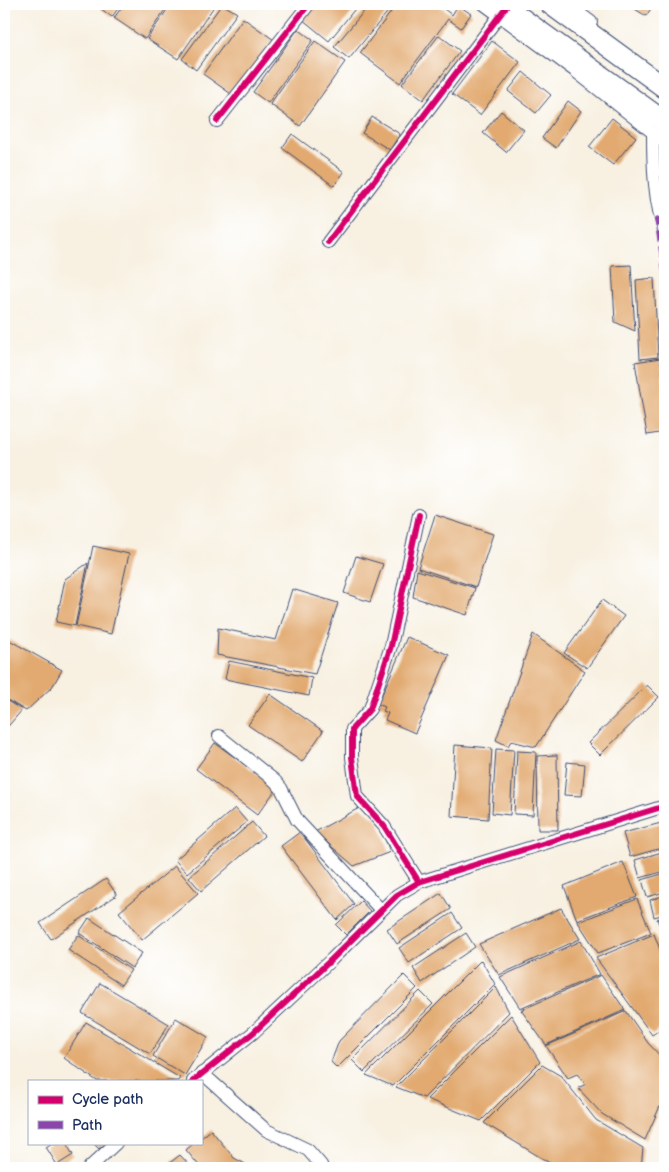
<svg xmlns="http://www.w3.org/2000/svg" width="669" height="1172" font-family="'Balsamiq Sans',sans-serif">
<rect width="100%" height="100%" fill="#fff"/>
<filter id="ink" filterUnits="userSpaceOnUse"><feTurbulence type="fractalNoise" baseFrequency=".02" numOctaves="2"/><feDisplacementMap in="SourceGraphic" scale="10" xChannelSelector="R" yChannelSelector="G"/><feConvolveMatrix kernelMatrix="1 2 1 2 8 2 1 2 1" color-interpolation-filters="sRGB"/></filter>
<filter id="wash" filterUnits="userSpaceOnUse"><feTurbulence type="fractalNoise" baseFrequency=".0096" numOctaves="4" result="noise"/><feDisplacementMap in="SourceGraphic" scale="20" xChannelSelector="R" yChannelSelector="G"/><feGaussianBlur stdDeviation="1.12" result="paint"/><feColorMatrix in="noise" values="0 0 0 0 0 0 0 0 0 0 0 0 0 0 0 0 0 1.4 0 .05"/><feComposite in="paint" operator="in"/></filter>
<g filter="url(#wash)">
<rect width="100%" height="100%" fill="#f8f1e2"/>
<g id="blocks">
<g fill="#e2aa71">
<polygon points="98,4 121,4 112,17 97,6"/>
<polygon points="124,4 169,4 145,39 114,18"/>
<polygon points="171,4 215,5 178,59 147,39"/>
<polygon points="222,4 237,13 196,70 182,59"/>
<polygon points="315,4 359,4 329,41 302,19"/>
<polygon points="370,4 383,4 390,9 349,59 334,47"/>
<polygon points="397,4 437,4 452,15 458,5 471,14 461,28 448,19 400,83 360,53"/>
<polygon points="627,4 654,4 646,16"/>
<polygon points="243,18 274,40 234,96 203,74"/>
<polygon points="298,29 313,40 268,103 253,92"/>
<polygon points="439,35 460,51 423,100 402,84"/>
<polygon points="315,41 345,62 300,126 270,104"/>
<polygon points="492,41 520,62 480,115 452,94"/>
<polygon points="523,72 551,95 536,113 508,91"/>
<polygon points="568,101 581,111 556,148 542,138"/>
<polygon points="501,111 524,130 506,152 483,133"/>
<polygon points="372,117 400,134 390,150 362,133"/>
<polygon points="612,118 636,137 613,165 589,147"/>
<polygon points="292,134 344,172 334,186 282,148"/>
<polygon points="631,265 635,331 615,322 612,266"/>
<polygon points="654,278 658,357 640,359 636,280"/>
<polygon points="660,358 665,392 665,432 647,435 635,362"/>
<polygon points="435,515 493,534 476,587 418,568"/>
<polygon points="93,546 129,554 111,634 76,626"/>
<polygon points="356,556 383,564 370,602 344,593"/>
<polygon points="88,563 75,626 56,622 65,579"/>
<polygon points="417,570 475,588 467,615 413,597"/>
<polygon points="292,589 338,603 315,674 217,655 218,628 276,640"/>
<polygon points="602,600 624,616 587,668 564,653"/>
<polygon points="533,634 585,671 536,747 511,741 508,746 496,740"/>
<polygon points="4,637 62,670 52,687 26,711 4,698"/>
<polygon points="407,637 449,655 415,733 385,720 388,713 383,711 385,707 378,704"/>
<polygon points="229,661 312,678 309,696 225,679"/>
<polygon points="647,685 659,697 600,755 588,743"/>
<polygon points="270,694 323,731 302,762 248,725"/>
<polygon points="4,699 22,710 4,731"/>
<polygon points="215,743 277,788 257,815 196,769"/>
<polygon points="455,745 492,748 488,819 451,816"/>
<polygon points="496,749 514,750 510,815 492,813"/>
<polygon points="517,751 536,752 533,815 514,814"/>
<polygon points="557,755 558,830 538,830 537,756"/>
<polygon points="567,762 585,764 582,796 564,795"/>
<polygon points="361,807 378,820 390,852 354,866 315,832"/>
<polygon points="235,808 247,822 187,873 175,860"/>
<polygon points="252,822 264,836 201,891 189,877"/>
<polygon points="665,822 665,847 630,857 623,833"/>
<polygon points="300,832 354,904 337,920 281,846"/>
<polygon points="665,851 665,871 640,878 635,860"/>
<polygon points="623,862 637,897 577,920 564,886"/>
<polygon points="175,866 198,893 142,940 119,912"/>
<polygon points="665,873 665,892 647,897 642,880"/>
<polygon points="106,879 117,895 51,939 40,923"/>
<polygon points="441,893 451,909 397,944 387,929"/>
<polygon points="665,895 665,914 654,917 650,900"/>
<polygon points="637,899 651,933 598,953 578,922"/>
<polygon points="361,901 370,911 346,935 336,925"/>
<polygon points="561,908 580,939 499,975 479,944"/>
<polygon points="452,913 462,928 409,963 399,948"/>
<polygon points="665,916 665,939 657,919"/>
<polygon points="89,918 142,953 132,968 79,933"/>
<polygon points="466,933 475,947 422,983 413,968"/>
<polygon points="654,934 665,962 665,1026 652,1035 596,958"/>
<polygon points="78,935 131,970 121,985 68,950"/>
<polygon points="581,941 600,974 520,1008 500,977"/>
<polygon points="481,960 495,984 393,1086 366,1075"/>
<polygon points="404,975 417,988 337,1068 331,1062 339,1041"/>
<polygon points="601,975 625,1010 546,1045 521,1010"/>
<polygon points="100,983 169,1024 150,1054 82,1013"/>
<polygon points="496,987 509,1012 424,1098 396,1087"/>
<polygon points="420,991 433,1004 364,1072 352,1060"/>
<polygon points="626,1011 648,1043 665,1061 665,1095 645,1140 602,1114 578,1088 586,1084 577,1074 568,1078 546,1046"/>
<polygon points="511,1015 540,1062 481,1121 427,1099"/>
<polygon points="176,1018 208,1037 185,1075 153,1056"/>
<polygon points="86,1022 180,1078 178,1081 97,1081 64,1058"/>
<polygon points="542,1065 561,1076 596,1120 643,1148 641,1168 558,1168 484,1123"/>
<polygon points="211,1130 234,1158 253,1168 201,1168 186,1150 194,1143 201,1143 201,1138"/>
<polygon points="52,1143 66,1143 73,1155 57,1165 46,1147"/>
<polygon points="93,1143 106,1143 99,1149"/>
<polygon points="180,1155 192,1168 163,1168"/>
</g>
</g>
</g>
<g filter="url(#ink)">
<use href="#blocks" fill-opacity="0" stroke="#3c4c72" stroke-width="1"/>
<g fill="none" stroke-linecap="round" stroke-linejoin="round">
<defs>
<g id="minor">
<polyline points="484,4 574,70 665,142"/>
<polyline points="567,4 591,22"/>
<polyline points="217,121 309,4"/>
<path d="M653 133C653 167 654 200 665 233"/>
<polyline points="328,242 506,7"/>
<polyline points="419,515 391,646 370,709 352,729 352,757 357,796 384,826 419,882"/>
<polyline points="219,736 275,781 281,788 297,820 381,910"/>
<polyline points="202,1073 266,1130 308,1150 321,1165 320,1168"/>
<polyline points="193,1081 254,1032 332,959 397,895 419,882 665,806"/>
<polyline points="89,1168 116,1143"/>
</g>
<g id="trunk">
<polyline points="502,4 665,122"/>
<polyline points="550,4 665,88"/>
</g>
</defs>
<use href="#minor" stroke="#3c4c72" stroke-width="14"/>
<use href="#trunk" stroke="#3c4c72" stroke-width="22"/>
<use href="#minor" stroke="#fff" stroke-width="12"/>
<use href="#trunk" stroke="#fff" stroke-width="20"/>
<polyline stroke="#8e44ad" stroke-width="5" stroke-dasharray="10 5" stroke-linecap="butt" points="659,217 657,221 665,276"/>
<defs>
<g id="cycleway">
<polyline points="217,121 309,4"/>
<polyline points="328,242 506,7"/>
<polyline points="419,515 391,646 370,709 352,729 352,757 357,796 384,826 419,882"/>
<polyline points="193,1081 254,1032 332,959 397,895 419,882 665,806"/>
</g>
</defs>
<use href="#cycleway" stroke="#fff" stroke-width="9"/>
<use href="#cycleway" stroke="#d6006c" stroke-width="6"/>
</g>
</g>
<rect width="669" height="1172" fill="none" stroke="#fff" stroke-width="20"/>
<rect x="28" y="1080" width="175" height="65" fill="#ffffff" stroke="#a4acbf"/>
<rect x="38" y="1096" width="25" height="8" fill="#d6006c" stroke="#a4acbf"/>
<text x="72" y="1104" font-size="15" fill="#1b2f5e">Cycle path</text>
<rect x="38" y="1121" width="25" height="8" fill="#8e44ad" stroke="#a4acbf"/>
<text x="72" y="1130" font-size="15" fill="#1b2f5e">Path</text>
</svg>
